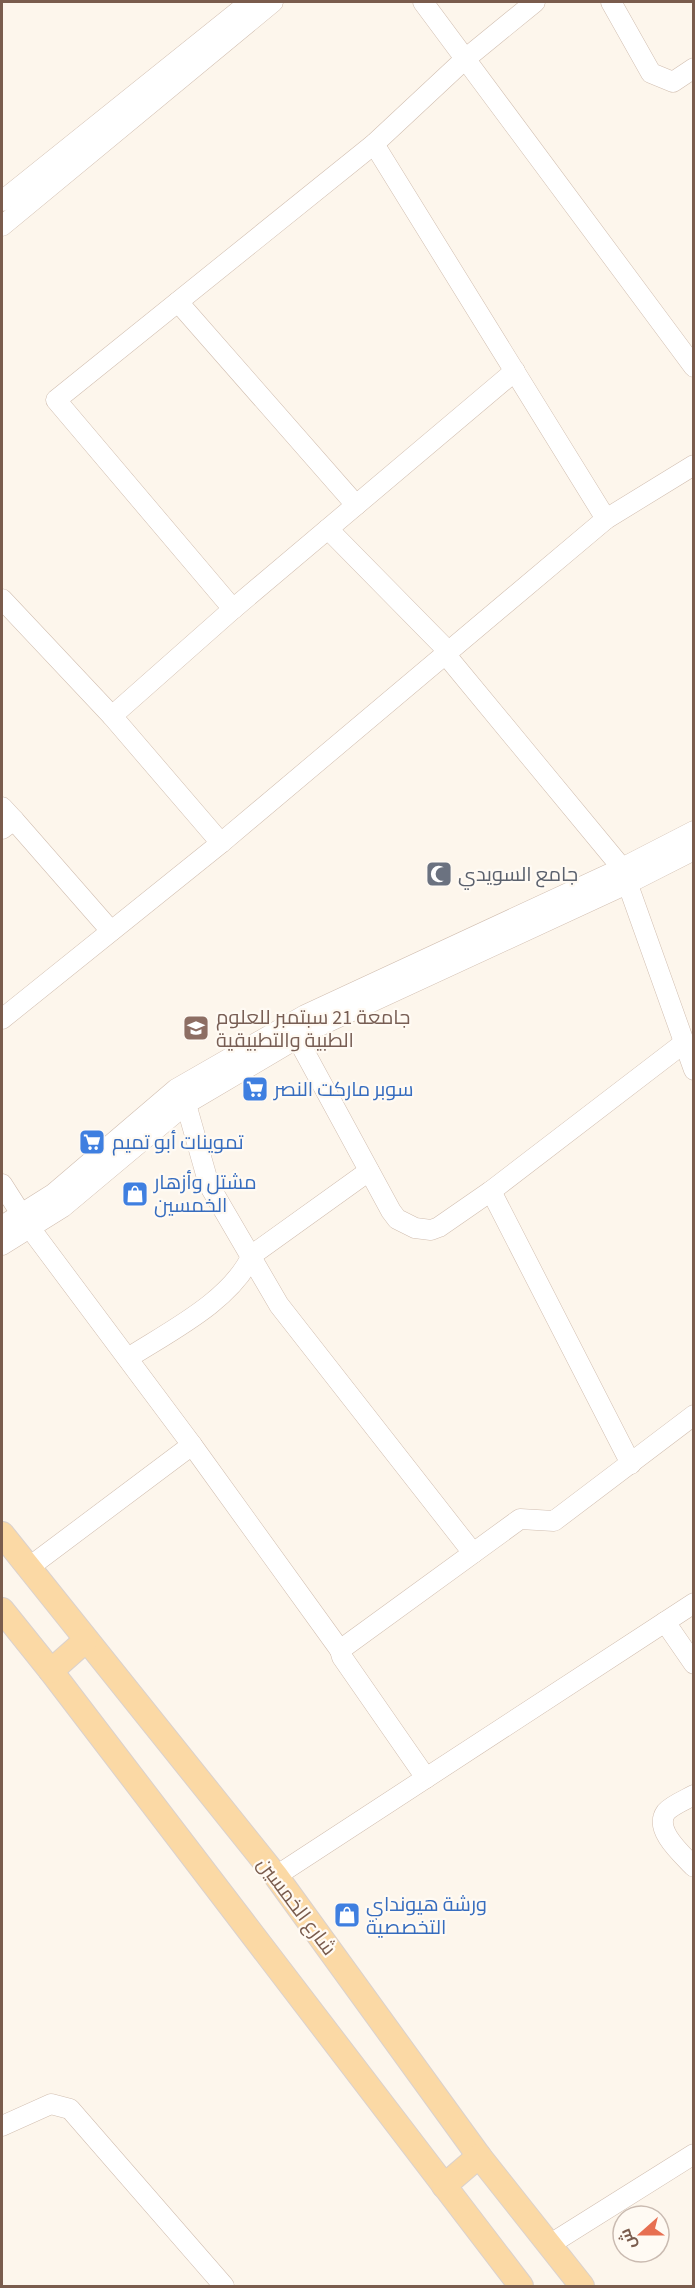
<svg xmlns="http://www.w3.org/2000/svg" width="695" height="2288" font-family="'Source Sans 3',Cairo,sans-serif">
<rect width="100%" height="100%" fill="#fdf6ec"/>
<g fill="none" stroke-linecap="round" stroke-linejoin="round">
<defs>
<g id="minor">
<polyline points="423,2 694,367"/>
<polyline points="611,2 651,73 673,82 694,68"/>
<polyline points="374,144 606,519"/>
<polyline points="2,201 250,2"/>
<polyline points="2,226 273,2"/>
<polyline points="178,302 356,505"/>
<polyline points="328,529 449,652"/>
<polyline points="2,599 112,716 221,843"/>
<polyline points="233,609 56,400 374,144 464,60 535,2"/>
<polyline points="446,655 622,868 694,1070"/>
<polyline points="112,716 233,609 515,371"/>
<polyline points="2,807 14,820"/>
<polyline points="2,829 14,820 111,931"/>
<polyline points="2,1019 221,843 606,519 694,465"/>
<polyline points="297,1038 391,1211 397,1219 415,1228 431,1230 439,1227 491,1191 684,1043"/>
<polyline points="186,1104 209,1185 279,1305 473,1553"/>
<polyline points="2,1184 30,1228 192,1445"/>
<polyline points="491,1191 631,1464"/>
<polyline points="2,1226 53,1194 176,1089 305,1015 622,868 694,831"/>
<polyline points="2,1245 63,1207 186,1104 313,1029 629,883 694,850"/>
<path d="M128 1358C170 1331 231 1301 252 1255L369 1171"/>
<polyline points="28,1568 192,1445 340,1650"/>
<polyline points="665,1622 694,1664"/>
<polyline points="426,1778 342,1657 340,1650 520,1519 554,1521 694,1415"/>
<path d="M694 1795C685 1800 672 1805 666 1812 653 1830 683 1855 694 1867"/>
<polyline points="276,1876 694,1603"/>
<polyline points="2,2126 51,2104 70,2109 224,2286"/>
<polyline points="549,2245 694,2154"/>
</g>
<g id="major">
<polyline points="2,1534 276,1876 479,2156 582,2286"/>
<polyline points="2,1610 51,1671 521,2286"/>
<polyline points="51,1671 85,1641"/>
<polyline points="444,2186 479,2156"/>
</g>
</defs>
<use href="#minor" stroke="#d1beb0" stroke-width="21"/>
<use href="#major" stroke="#dad1cd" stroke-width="26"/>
<use href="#minor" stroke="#fff" stroke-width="20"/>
<use href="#major" stroke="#fbd9a5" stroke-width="24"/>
</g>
<defs>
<symbol id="mosque-square" viewBox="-11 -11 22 22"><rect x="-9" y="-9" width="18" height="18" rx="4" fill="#6b7280" stroke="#fffaf3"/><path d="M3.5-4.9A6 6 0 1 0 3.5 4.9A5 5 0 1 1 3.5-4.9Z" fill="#fff"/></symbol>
<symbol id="university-square" viewBox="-11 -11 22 22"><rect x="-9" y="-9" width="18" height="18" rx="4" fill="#8d6e63" stroke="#fffaf3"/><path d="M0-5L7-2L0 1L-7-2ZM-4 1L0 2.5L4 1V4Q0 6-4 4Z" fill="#fff"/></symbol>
<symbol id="supermarket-square" viewBox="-11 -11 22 22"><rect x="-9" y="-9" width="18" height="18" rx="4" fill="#3f7fe0" stroke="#fffaf3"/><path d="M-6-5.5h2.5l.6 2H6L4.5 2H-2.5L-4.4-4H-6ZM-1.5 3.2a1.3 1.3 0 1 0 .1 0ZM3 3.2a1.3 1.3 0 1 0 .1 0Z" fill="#fff"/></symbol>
<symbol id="shop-square" viewBox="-11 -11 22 22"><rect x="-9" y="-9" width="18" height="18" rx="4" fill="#3f7fe0" stroke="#fffaf3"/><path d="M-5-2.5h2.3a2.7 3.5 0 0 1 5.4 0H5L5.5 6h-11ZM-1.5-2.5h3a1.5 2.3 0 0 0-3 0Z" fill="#fff"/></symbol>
</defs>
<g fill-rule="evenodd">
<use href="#mosque-square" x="424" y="859" width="30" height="30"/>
<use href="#university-square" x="181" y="1013" width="30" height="30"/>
<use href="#supermarket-square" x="240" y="1074" width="30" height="30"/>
<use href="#supermarket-square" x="77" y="1127" width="30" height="30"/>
<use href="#shop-square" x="120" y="1179" width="30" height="30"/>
<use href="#shop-square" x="332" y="1900" width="30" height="30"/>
</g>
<g text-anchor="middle" stroke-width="4.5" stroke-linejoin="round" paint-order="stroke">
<g font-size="20" fill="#5b616d" stroke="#fffaf3" text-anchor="start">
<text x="458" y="881">جامع السويدي</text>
</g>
<g font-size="20" fill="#785e54" stroke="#fffaf3" text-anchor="start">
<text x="216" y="1024">جامعة 21 سبتمبر للعلوم<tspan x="216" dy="23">الطبية والتطبيقية</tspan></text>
</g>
<g font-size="20" fill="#366cbe" stroke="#fffaf3" text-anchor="start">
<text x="274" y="1096">سوبر ماركت النصر</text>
<text x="112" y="1149">تموينات أبو تميم</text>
<text x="154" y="1189">مشتل وأزهار<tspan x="154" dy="23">الخمسين</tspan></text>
<text x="366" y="1911">ورشة هيونداي<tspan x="366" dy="23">التخصصية</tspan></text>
</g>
<g font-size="20" fill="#7a5c4d" stroke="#fffaf3">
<text transform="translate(297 1906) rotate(53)" y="7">شارع الخمسين</text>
</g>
</g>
<rect width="695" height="2288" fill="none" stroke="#7a5c4d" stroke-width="6"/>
<g transform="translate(641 2234) rotate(249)"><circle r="28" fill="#fffaf3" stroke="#cabbb1" stroke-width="1.5"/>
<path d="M0-4.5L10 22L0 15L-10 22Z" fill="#e76f51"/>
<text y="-9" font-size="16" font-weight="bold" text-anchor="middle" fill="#7a5c4d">ش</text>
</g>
</svg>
